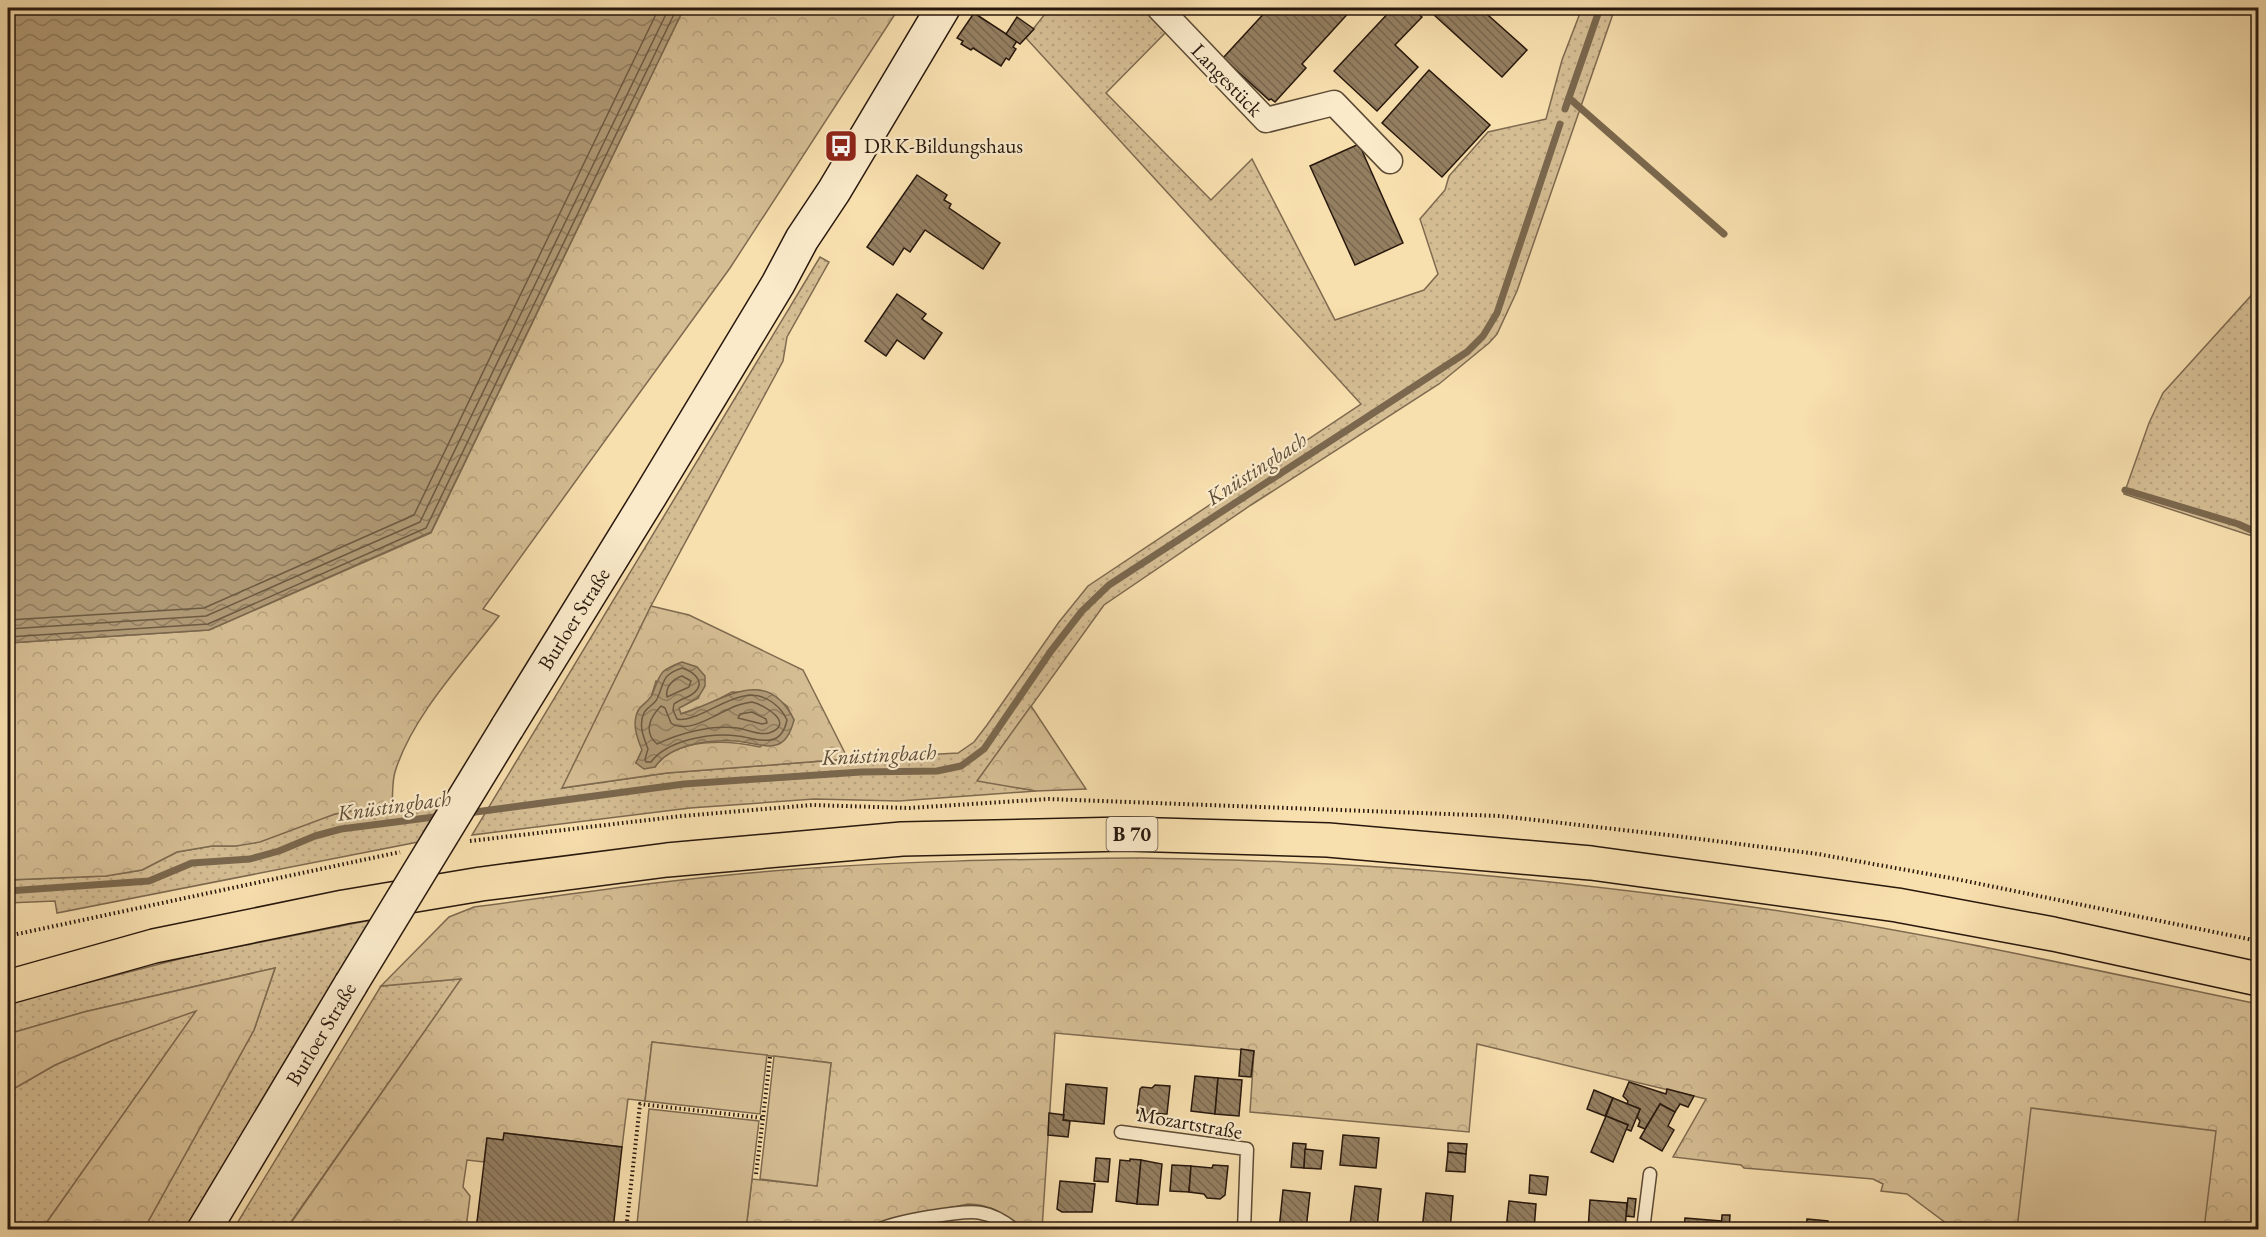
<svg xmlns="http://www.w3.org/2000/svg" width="2266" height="1237" font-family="'EB Garamond',serif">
<defs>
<pattern id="grass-dots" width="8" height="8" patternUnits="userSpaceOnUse" patternTransform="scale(1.5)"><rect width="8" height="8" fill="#d5bd93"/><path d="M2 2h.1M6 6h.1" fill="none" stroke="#b7a27e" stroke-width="1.8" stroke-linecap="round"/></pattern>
<pattern id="forest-crowns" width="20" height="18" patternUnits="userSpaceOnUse" patternTransform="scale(1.5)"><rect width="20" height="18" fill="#d5bd93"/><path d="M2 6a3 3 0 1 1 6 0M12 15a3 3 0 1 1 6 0" fill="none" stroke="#b7a27e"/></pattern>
<pattern id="water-waves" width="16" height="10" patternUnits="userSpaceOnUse" patternTransform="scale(1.5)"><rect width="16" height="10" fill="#b19b77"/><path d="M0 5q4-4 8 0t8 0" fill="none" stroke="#907d60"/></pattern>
<pattern id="building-back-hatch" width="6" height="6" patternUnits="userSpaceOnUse" patternTransform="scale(1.5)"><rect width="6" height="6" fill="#947f61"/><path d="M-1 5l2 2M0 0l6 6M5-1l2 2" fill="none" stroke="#79674e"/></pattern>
</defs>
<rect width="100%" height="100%" fill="#f8dfae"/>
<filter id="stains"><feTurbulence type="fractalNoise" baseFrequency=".00333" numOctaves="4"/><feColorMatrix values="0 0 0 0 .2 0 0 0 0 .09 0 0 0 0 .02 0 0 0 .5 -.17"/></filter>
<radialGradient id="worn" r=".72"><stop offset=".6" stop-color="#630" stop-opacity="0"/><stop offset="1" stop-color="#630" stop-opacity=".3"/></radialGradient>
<g fill="url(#grass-dots)" stroke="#7e6a50" stroke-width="1.5">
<polygon points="1036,8 1151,8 1171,27 1106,93 1211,200 1252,159 1335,320 1424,290 1438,274 1420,219 1445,190 1449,176 1488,132 1546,119 1562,60 1582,8 1615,8 1517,291 1497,334 1489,343 1439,384 1251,505 1104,605 978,780 1036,791 899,801 814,799 690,808 472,835 820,257 829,262 787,337 783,361 651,606 563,788 667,773 848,759 958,753 974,742 987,725 1059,622 1088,586 1361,404 1026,38 1045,14"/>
<polygon points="2258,288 2258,538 2124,494 2149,423 2163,393"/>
<polygon points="392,804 439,806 418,842 57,913 55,901 8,903 8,880 106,876 142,870 177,852 212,846 236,846 335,814"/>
<polygon points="371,920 190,1229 144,1229 254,1030 275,968 84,1012 8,1034 8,1003 191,956"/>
<polygon points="462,978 286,1229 233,1230 381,986"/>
<polygon points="197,1010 42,1229 24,1229 8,1218 8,1092 55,1065 111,1041"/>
</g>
<g fill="url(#forest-crowns)" stroke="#7e6a50" stroke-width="1.5" fill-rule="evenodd">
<path d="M684 8H899L730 268 483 609 499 616C463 663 412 716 395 772 392 782 393 794 392 804L335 814 260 842 236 846H212L177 852 142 870 106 876 8 880V643L209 630 431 533Z"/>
<path d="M651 606 689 615 803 670 848 759 667 773 562 788ZM656 681 698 698 679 708 680 714 707 705 732 692 769 693 787 706 794 720 760 747C729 740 675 737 655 767L636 763 642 750 638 711 651 697Z"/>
<polygon points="1031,706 1086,789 1036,791 977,781"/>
<path d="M1139 858C1188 859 1238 860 1287 862 1440 868 1593 885 1745 906 1918 930 2088 969 2258 1004V1229H1954L1907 1194 1881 1191 1883 1184 1873 1179 1744 1168 1741 1165 1673 1157 1706 1099 1477 1044 1469 1132 1250 1112 1254 1051 1055 1033 1042 1229C1037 1229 1028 1231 1023 1229 1000 1216 998 1205 968 1204L876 1223 865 1229H837L835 1225 814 1230 746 1229 752 1179 817 1186 831 1063 652 1042 645 1101 628 1099 622 1147 505 1133 503 1140 487 1138 484 1162 467 1160 463 1187 470 1196 466 1229 286 1230 461 979 381 986 449 917 474 907C573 894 672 879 772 871 894 861 1017 859 1139 858Z"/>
<polygon points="275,968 254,1030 144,1229 42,1229 196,1011 111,1041 55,1065 8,1092 8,1034 84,1012"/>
</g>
<g fill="#d5bd93" stroke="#7e6a50" stroke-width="1.5">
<polygon points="652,1042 767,1055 760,1114 645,1101"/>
<polygon points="774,1056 831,1063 817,1186 760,1179"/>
<polygon points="2031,1108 2216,1131 2204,1229 2017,1229"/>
<polygon points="649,1109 759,1121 746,1229 682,1230 637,1224"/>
</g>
<g fill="url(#water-waves)" stroke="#7a674d" stroke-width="1.5">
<polygon points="8,8 684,8 431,532 209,630 8,643"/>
<path d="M682 662 697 667 705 676V686L698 698 679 708 681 714C722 702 766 663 794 720 784 759 763 743 735 741 709 740 670 744 655 767L644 769 636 763 642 750C637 738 631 722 639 709 643 704 649 701 652 695 661 673 658 671 682 662Z"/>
</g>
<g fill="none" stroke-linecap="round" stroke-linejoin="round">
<g stroke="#6c5a42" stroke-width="1.5">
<polyline points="8,620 204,608 414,515 659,8"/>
<polyline points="8,629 206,616 420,522 669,8"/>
<polyline points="8,637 208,624 426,528 677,8"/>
<path d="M682 668C695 672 708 684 691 695 686 698 679 700 674 704L673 710 677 719C684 721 689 718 696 716 720 707 747 684 772 702 780 708 783 712 787 720 785 729 780 739 770 740 759 742 749 737 738 736 712 732 667 740 651 762H646L645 759 648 749C644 738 638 725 644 713 647 707 654 705 657 699 665 682 661 675 682 668Z"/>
<path d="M682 676 691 681 689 687 667 697C665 687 673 679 682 676Z"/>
<path d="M752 702C765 705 796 724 769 733 759 736 747 729 737 728 710 725 680 733 657 744 643 732 650 717 661 706L665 708 671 723C687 735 717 714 733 707 739 704 746 703 752 702Z"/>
<polygon points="752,712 766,719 767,723 762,724 738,718 740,714"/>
</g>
<g stroke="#7a674d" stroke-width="7">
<polyline points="1569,98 1724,234"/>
<polyline points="1565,109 1600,8"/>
<polyline points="2125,490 2238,524 2258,533"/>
<polyline points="468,813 684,784 861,772 937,771 961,766 984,749 1051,651 1082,611 1109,585 1467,352 1483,336 1497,313 1560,124"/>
<polyline points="8,891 149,881 192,863 250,859 279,851 315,836 341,829 442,816"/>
</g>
</g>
<g fill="url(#building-back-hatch)" stroke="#28180d" stroke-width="1.5">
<polygon points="1269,8 1353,8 1302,64 1306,68 1275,102 1271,99 1269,100 1223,58"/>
<polygon points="1393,8 1412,8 1422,17 1395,45 1418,67 1377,111 1334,71"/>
<polygon points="1439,8 1480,8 1527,50 1502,77 1433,14"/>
<polygon points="974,13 1017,41 1013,47 1016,49 1009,60 1006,58 1001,66 973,48 971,50 961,44 963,41 957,38"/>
<polygon points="1017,17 1034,29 1020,44 1006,34"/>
<polygon points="1429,70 1490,125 1442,177 1382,123"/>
<polygon points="1359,144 1403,243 1355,265 1310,166"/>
<polygon points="917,175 947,195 944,200 951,204 949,208 1000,243 983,269 925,230 910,252 904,248 893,265 867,247"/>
<polygon points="897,294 926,314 922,319 942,333 924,359 897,340 886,356 865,341"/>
<polygon points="1241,1049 1254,1051 1251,1077 1239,1076"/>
<polygon points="1195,1076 1218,1078 1215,1114 1191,1111"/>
<polygon points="1218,1078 1242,1080 1239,1116 1215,1114"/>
<polygon points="1629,1082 1666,1094 1667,1089 1694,1096 1688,1107 1680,1104 1675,1112 1660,1104 1645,1129 1638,1126 1640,1121 1637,1117 1640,1109 1627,1104 1628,1101 1623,1096"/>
<polygon points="1066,1084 1107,1088 1104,1124 1063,1120"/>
<polygon points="1155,1085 1170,1086 1167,1114 1137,1113 1140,1089 1142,1087 1152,1088"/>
<polygon points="1594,1090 1613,1098 1605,1116 1587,1109"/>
<polygon points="1613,1098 1640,1109 1631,1131 1626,1129 1628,1125 1606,1116"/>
<polygon points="1660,1104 1675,1112 1668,1126 1674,1130 1662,1151 1640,1138"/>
<polygon points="1049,1113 1064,1115 1063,1120 1070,1121 1068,1137 1048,1135"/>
<polygon points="1606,1116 1628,1125 1613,1162 1591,1152"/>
<polygon points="504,1133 622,1147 613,1230 476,1230 487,1138 503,1140"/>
<polygon points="1343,1135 1379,1138 1376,1168 1340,1165"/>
<polygon points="1293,1143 1306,1144 1304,1168 1291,1167"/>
<polygon points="1448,1143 1467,1144 1466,1154 1448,1152"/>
<polygon points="1305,1149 1323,1151 1321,1169 1304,1168"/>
<polygon points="1448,1152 1466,1154 1465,1172 1446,1171"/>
<polygon points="1096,1158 1110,1159 1108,1182 1094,1181"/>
<polygon points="1130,1159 1141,1160 1137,1204 1116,1201 1120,1160 1130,1161"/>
<polygon points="1141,1160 1162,1164 1158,1205 1137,1204"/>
<polygon points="1172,1165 1191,1166 1189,1192 1170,1191"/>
<polygon points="1213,1165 1228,1166 1225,1195 1220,1199 1207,1198 1204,1194 1189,1192 1191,1166 1212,1168"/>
<polygon points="1530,1175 1548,1177 1546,1195 1529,1193"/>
<polygon points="1060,1181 1095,1184 1092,1212 1062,1212 1057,1209"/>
<polygon points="1355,1186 1381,1189 1377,1228 1350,1225"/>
<polygon points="1283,1190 1310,1193 1306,1230 1279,1230"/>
<polygon points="1426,1193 1453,1196 1450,1230 1422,1230"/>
<polygon points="1628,1198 1636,1199 1634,1217 1626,1216"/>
<polygon points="1590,1200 1627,1203 1625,1230 1588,1230"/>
<polygon points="1509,1201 1536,1204 1534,1230 1506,1230"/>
<polygon points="1722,1215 1730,1215 1729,1230 1721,1230"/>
<polygon points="1685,1218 1721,1221 1721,1230 1684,1230"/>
<polygon points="1807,1219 1828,1221 1827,1230 1806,1230"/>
</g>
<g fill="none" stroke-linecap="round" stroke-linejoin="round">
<defs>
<g id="lane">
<polyline points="1121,1132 1247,1149 1244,1230"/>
<path d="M879 1230C893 1222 966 1209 981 1213 994 1215 1005 1222 1015 1230"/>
<polyline points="1643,1230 1650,1174"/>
</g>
<polyline id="street" points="1159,8 1266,120 1334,103 1390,161"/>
<g id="secondary">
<polyline points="507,728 650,496 778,284 802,239 834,191 943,8"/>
<polyline points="204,1230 351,984"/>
</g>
<polyline id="primary" points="8,987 154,946 344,907 481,884 667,860 902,839 1125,834 1328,840 1591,863 1897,905 2053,934 2258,979"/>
</defs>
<use href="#lane" stroke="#5c4a35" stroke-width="15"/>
<use href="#street" stroke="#5c4a35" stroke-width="27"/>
<use href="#secondary" stroke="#28180d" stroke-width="36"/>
<use href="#primary" stroke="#28180d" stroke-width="36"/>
<g stroke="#28180d" stroke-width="4" stroke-dasharray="1.5 3" stroke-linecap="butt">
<polyline points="470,841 682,816 812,805 909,808 1049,799 1500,816 1676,836 1818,854 1956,879 2258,941"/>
<polyline points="8,936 400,852"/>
<polyline points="756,1174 763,1118"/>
<polyline points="626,1230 640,1104 763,1118 770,1057"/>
</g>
<use href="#lane" stroke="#faeaca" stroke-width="12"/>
<use href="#street" stroke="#faeaca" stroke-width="24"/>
<use href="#secondary" stroke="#faeaca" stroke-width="33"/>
<use href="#primary" stroke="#f8dfae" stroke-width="33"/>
<defs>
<polyline id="secondary-bridge" points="351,984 507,728"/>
</defs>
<use href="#secondary-bridge" stroke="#28180d" stroke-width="36" stroke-linecap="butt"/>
<use href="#secondary-bridge" stroke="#faeaca" stroke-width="33"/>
</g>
<defs>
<symbol id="bus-square" viewBox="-11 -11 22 22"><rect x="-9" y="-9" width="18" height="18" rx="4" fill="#8f2418" stroke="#faeaca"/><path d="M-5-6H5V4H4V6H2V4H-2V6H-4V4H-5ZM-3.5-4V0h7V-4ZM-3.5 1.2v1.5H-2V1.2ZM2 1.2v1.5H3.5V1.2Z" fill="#fff"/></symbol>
</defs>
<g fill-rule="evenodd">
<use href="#bus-square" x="822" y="127" width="38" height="38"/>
</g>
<g text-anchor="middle" stroke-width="4.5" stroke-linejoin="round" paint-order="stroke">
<rect fill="#faeaca" stroke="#675746" stroke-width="1.5" x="1106.5" y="817" width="51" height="34" rx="4.5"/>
<g font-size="20" font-weight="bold" fill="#28180d">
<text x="1132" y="841">B 70</text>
</g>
<g font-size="21" fill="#28180d" stroke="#faeaca">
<text transform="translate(1227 80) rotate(46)" y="7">Langestück</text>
<text transform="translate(574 619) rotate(-58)" y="7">Burloer Straße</text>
<text transform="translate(321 1034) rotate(-59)" y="7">Burloer Straße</text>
<text transform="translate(1190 1123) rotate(10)" y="7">Mozartstraße</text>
</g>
<g font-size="21" fill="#28180d" stroke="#faeaca" text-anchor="start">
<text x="864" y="153">DRK-Bildungshaus</text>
</g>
<g font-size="22" font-style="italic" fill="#5f4c37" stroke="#faeaca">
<text transform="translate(1256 468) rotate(-33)" y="8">Knüstingbach</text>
<text transform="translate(879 754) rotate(-3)" y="8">Knüstingbach</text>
<text transform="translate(394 805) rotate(-8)" y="8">Knüstingbach</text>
</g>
</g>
<rect width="2266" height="1237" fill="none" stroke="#f8dfae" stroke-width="30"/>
<rect x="9" y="9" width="2248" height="1219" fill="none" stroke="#28180d" stroke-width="3"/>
<rect x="15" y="15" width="2236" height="1207" fill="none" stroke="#28180d" stroke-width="1.5"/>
<rect width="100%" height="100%" filter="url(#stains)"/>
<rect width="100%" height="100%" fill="url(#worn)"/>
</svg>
